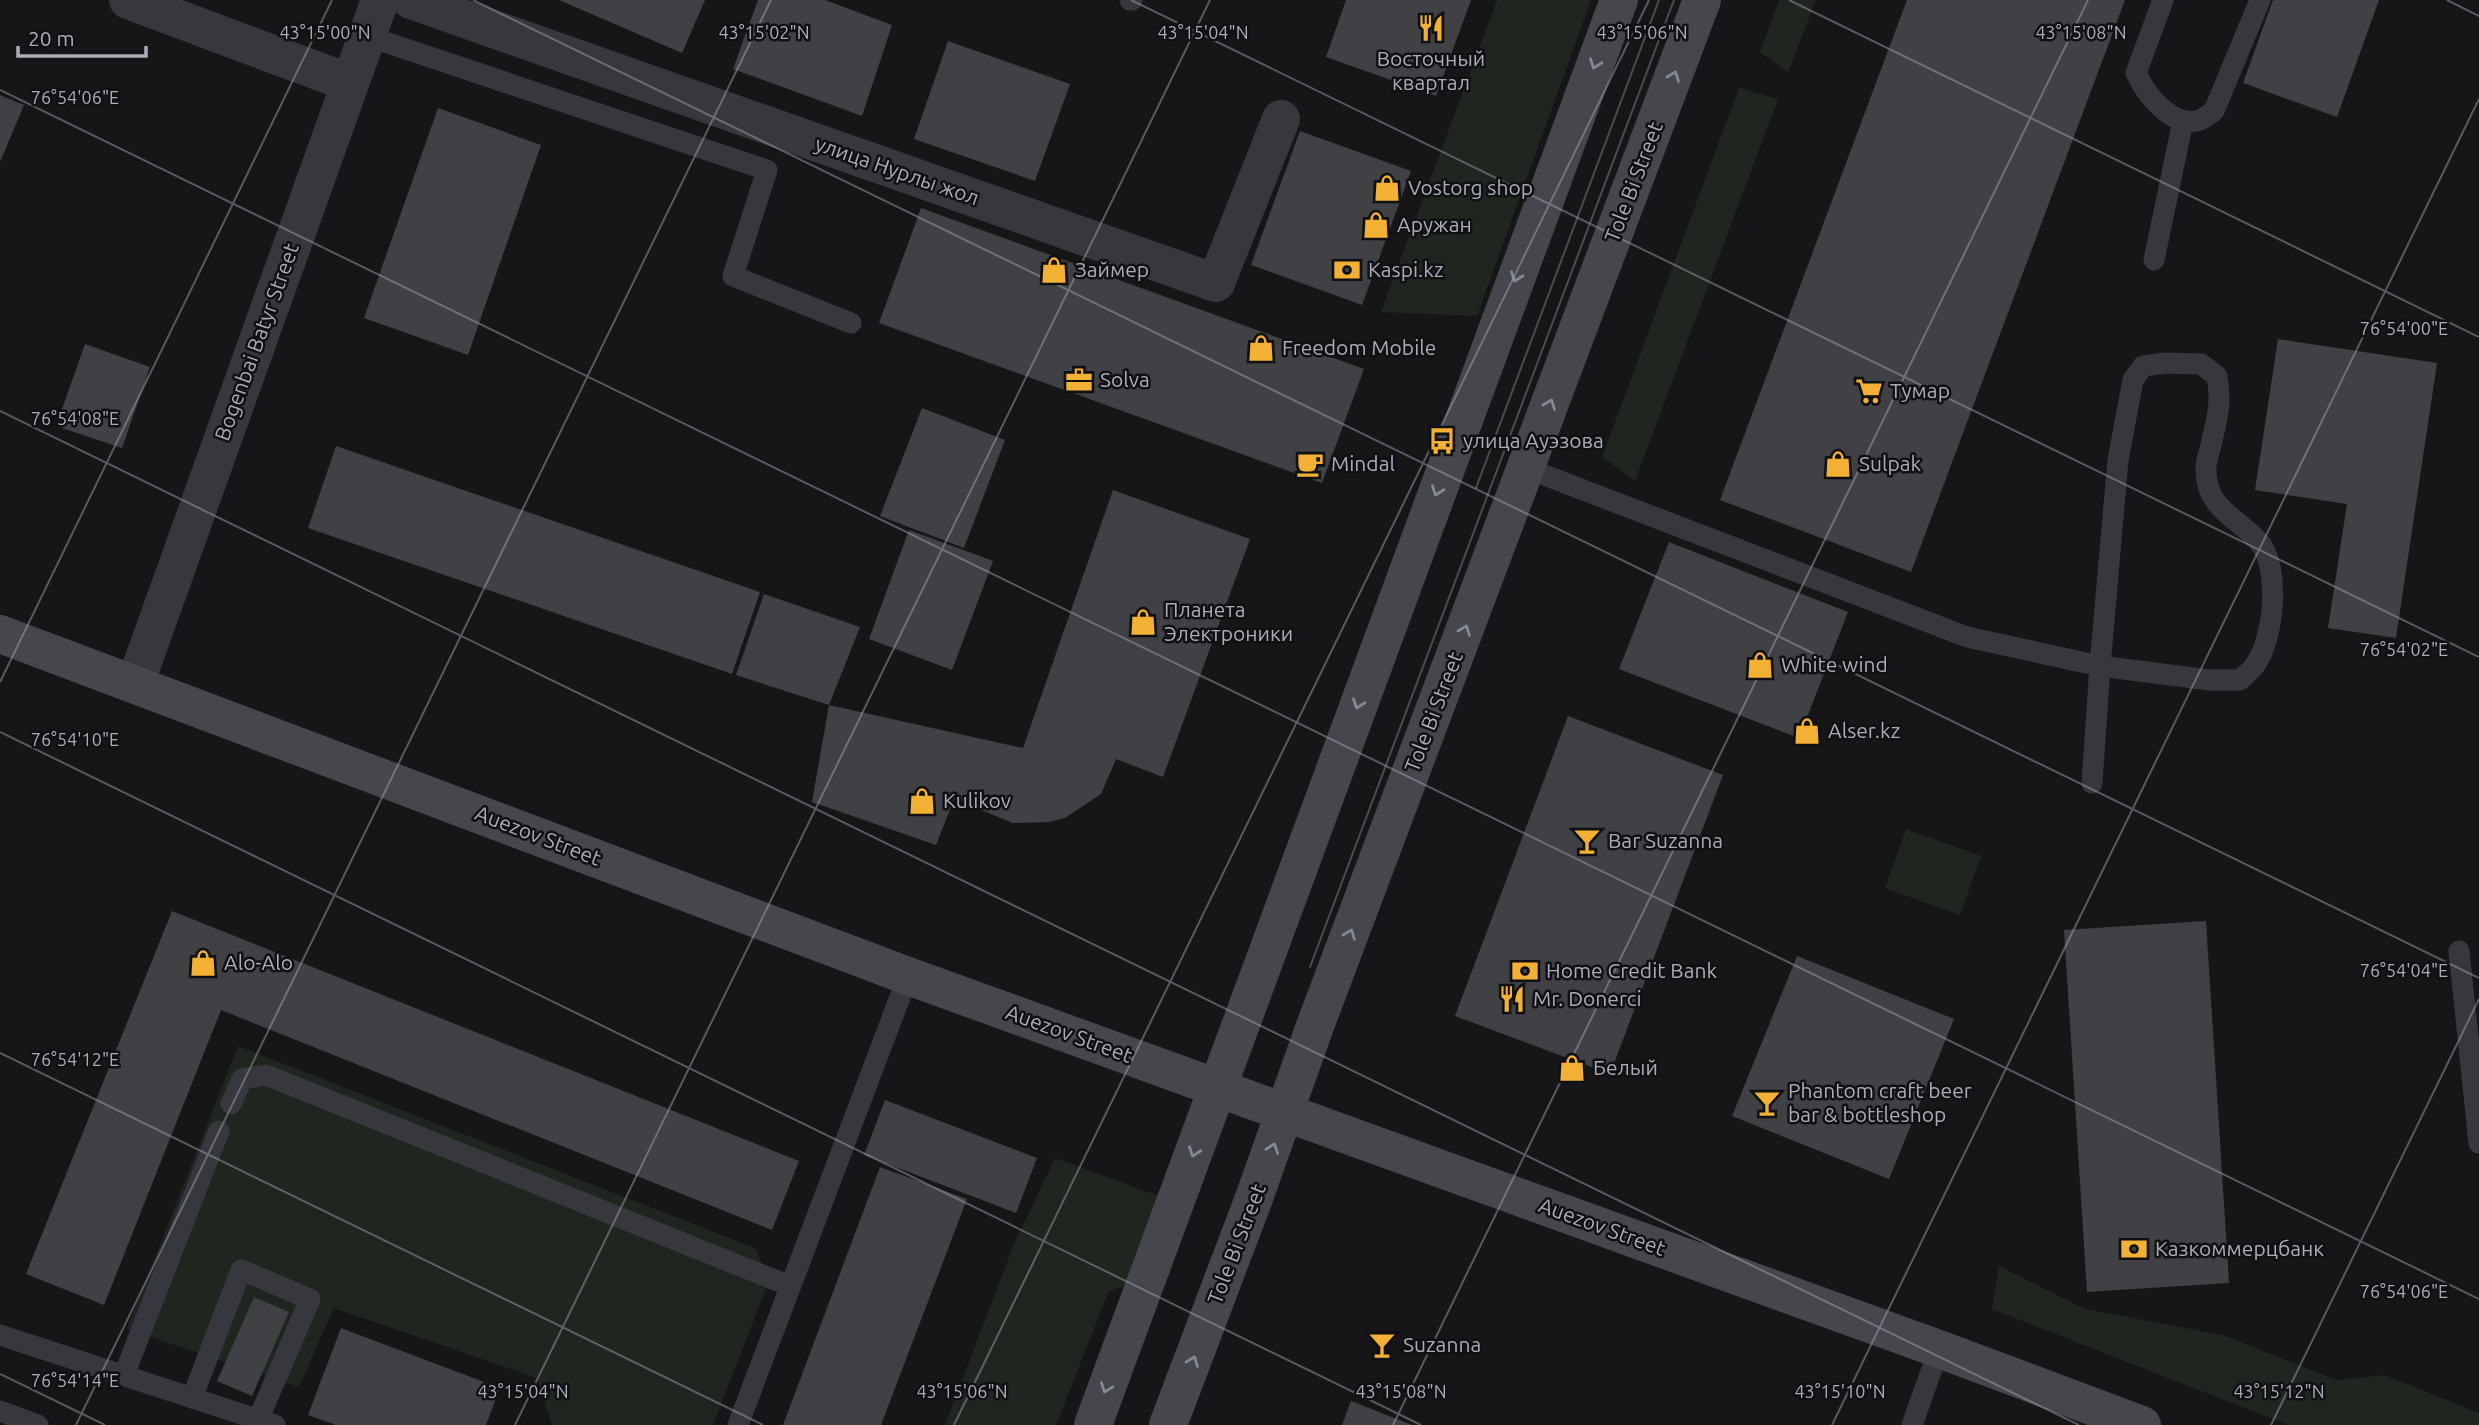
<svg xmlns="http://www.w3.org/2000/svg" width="2479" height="1425" font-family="Ubuntu,sans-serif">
<rect width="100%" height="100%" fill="#161618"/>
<g fill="#1e261f">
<polygon points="1497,0 1591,0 1477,316 1381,312"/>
<polygon points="1779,0 1816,0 1788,72 1760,52"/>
<polygon points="1739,88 1778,99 1635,481 1602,457"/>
<polygon points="1906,829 1981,856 1960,915 1885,888"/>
<polygon points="238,1046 755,1248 769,1281 713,1425 552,1425 537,1378 334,1308 299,1387 127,1329"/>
<polygon points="1055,1158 1175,1202 1148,1277 1109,1291 1056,1425 945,1425 1014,1244"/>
<polygon points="1999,1266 2085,1309 2223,1335 2336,1380 2385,1375 2479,1413 2479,1425 2288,1425 1992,1309"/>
</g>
<g fill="#404145">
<polygon points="559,0 705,0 682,53"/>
<polygon points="758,0 825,0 892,25 862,116 733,69"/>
<polygon points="1346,0 1471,0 1436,96 1326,57"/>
<polygon points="1907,0 2125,0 1911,572 1720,500"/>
<polygon points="2273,0 2379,0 2337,117 2243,83"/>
<polygon points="948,41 1070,84 1035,181 914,139"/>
<polygon points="0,95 24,105 0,162"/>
<polygon points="438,108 541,145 468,355 364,318"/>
<polygon points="1300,131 1411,171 1362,305 1251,265"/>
<polygon points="921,208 1364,369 1322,483 879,323"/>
<polygon points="2278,339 2437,363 2396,638 2328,628 2347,504 2255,490"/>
<polygon points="85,344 150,367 122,448 56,426"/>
<polygon points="922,408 1005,440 964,548 880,516"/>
<polygon points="336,446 760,592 732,674 308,528"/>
<polygon points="1113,490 1250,539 1163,777 1116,759 1101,794 1065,818 1049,822 1013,823 954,799 936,845 812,802 829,705 1023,748"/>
<polygon points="909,530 993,561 952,670 869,639"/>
<polygon points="1669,542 1848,612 1799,738 1619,669"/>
<polygon points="764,594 860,627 829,705 736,675"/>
<polygon points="1568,716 1723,775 1610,1074 1455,1016"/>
<polygon points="172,911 799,1161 772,1230 221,1010 104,1305 26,1274"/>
<polygon points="2206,921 2229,1283 2087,1292 2064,930"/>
<polygon points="1797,956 1954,1019 1889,1179 1732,1116"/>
<polygon points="885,1100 1037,1158 1016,1213 864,1155"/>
<polygon points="880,1167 967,1199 881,1425 783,1425"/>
<polygon points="254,1297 289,1312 252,1396 217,1381"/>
<polygon points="341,1328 500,1388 486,1425 336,1425 308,1415"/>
<polygon points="1351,1401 1412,1425 1342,1425"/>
</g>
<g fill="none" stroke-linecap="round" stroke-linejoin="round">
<g stroke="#37383d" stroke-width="21">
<polyline points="1130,0 1132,0"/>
<path d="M2163 0 2136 73C2146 95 2173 129 2200 120 2205 118 2210 113 2214 111L2260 0"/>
<polyline points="367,36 767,170 733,276 851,323"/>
<polyline points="2154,260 2183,121"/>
<path d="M2166 363 2201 364 2217 376C2222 405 2217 418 2211 445 2209 453 2205 463 2206 472 2207 509 2238 518 2259 542 2281 567 2274 639 2255 665 2251 671 2245 675 2240 680H2209L2100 666 2118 460 2133 380 2143 366Z"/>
<polyline points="1526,468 1967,637 2100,666 2092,783"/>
<polyline points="2459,951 2479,1143"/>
<polyline points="231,1104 242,1079 266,1075 790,1286"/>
<polyline points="0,1335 275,1425"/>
<polyline points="124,1375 219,1131"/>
<polyline points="192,1398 241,1270 310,1299 258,1420"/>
<polyline points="0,1411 38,1425"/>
<polyline points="738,1425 908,976"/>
<polyline points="1912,1425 1939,1349"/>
</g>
<g stroke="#37383d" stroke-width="38">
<polyline points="128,0 350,83"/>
<polyline points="411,0 1216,283 1281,119"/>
<polyline points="135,684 380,0"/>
</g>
<g stroke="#45474d" stroke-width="38">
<polyline points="0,634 908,976 1939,1349 2142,1425"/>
<polyline points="1093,1425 1619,0"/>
<polyline points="1168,1425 1254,1198 1315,1026 1702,0"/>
</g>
<g stroke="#4a4c52" stroke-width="2">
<polyline points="1476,488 1659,0"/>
<polyline points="1310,967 1674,0"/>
</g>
</g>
<defs><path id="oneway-chevron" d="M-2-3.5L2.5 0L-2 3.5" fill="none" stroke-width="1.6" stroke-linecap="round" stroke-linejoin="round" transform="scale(1.75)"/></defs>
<g stroke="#858993">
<use href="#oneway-chevron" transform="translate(1595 64) rotate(110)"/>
<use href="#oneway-chevron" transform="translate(1674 76) rotate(-69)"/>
<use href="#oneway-chevron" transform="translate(1516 277) rotate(110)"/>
<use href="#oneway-chevron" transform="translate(1550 404) rotate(-69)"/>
<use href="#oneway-chevron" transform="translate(1437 491) rotate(110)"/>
<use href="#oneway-chevron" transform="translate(1465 630) rotate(-69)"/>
<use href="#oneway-chevron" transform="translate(1358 704) rotate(110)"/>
<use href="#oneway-chevron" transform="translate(1350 934) rotate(-69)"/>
<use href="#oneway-chevron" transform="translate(1273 1148) rotate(-70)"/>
<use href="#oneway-chevron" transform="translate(1194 1152) rotate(110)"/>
<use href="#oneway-chevron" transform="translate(1193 1361) rotate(-69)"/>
<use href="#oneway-chevron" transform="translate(1106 1388) rotate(110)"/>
</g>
<path fill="none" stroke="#a8adb8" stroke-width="2" stroke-opacity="0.45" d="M473 0 2479 978M1131 0 2479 657M1789 0 2479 337M2447 0 2479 16M0 90 2479 1299M0 411 2079 1425M0 682 332 0M0 732 1421 1425M0 1053 763 1425M0 1374 105 1425M76 1425 771 0M515 1425 1210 0M954 1425 1649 0M1393 1425 2088 0M1832 1425 2479 99M2271 1425 2479 999"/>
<defs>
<symbol id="restaurant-bare" viewBox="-9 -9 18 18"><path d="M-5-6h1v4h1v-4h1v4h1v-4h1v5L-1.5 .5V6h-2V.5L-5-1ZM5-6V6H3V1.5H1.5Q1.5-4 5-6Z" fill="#f2b134" stroke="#111113" stroke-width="2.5" paint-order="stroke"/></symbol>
<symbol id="shop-bare" viewBox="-9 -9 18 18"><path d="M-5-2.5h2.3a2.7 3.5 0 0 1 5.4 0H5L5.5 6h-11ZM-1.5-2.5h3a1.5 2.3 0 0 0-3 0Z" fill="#f2b134" stroke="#111113" stroke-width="2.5" paint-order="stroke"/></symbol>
<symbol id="bank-bare" viewBox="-9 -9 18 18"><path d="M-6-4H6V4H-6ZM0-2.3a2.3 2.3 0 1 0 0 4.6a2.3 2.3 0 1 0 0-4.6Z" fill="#f2b134" stroke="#111113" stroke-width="2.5" paint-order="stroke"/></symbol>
<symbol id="office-bare" viewBox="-9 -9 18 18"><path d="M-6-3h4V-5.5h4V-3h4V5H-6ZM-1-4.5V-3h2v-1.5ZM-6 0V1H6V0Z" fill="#f2b134" stroke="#111113" stroke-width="2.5" paint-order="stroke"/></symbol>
<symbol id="supermarket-bare" viewBox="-9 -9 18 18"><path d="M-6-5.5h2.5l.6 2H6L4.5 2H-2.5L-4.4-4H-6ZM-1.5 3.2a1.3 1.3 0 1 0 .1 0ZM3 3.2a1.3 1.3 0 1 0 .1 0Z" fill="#f2b134" stroke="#111113" stroke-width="2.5" paint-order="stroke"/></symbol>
<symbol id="bus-bare" viewBox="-9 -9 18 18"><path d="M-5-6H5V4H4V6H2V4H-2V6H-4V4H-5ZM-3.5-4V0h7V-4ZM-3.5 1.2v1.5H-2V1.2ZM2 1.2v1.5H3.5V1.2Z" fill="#f2b134" stroke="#111113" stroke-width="2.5" paint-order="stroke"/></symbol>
<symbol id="cafe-bare" viewBox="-9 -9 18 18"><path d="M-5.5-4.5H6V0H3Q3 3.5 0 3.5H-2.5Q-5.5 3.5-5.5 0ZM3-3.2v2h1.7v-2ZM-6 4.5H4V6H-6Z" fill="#f2b134" stroke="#111113" stroke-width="2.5" paint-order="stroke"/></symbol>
<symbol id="bar-bare" viewBox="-9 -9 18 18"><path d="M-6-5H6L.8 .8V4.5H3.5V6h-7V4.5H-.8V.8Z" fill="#f2b134" stroke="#111113" stroke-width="2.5" paint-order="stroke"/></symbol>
</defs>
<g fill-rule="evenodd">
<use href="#restaurant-bare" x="1412" y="9" width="38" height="38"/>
<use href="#shop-bare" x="1368" y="169" width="38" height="38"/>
<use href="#shop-bare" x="1357" y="206" width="38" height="38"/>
<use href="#shop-bare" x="1035" y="251" width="38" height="38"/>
<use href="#bank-bare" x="1328" y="251" width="38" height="38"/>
<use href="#shop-bare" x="1242" y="329" width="38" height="38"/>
<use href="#office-bare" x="1060" y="361" width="38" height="38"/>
<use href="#supermarket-bare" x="1850" y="372" width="38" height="38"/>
<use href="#bus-bare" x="1423" y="422" width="38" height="38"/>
<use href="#cafe-bare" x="1291" y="445" width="38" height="38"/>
<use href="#shop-bare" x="1819" y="445" width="38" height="38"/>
<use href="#shop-bare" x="1124" y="603" width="38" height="38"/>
<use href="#shop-bare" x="1741" y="646" width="38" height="38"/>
<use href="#shop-bare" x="1788" y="712" width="38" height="38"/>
<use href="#shop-bare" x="903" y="782" width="38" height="38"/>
<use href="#bar-bare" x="1568" y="822" width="38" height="38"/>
<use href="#shop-bare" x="184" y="944" width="38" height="38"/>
<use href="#bank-bare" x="1506" y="952" width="38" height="38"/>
<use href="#restaurant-bare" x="1493" y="980" width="38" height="38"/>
<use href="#shop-bare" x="1553" y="1049" width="38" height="38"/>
<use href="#bar-bare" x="1748" y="1084" width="38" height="38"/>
<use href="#bank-bare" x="2115" y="1230" width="38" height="38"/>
<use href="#bar-bare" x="1363" y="1326" width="38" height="38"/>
</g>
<g text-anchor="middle" stroke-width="5" stroke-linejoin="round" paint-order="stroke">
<g font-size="21" fill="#a8adb8" stroke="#111113" text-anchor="start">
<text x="1431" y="66" text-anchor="middle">Восточный<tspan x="1431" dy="24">квартал</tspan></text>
<text x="1408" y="195">Vostorg shop</text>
<text x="1397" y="232">Аружан</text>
<text x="1075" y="277">Займер</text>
<text x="1368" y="277">Kaspi.kz</text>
<text x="1282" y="355">Freedom Mobile</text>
<text x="1100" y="387">Solva</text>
<text x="1890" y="398">Тумар</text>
<text x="1463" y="448">улица Ауэзова</text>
<text x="1331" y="471">Mindal</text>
<text x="1859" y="471">Sulpak</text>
<text x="1164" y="617">Планета<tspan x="1164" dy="24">Электроники</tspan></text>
<text x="1781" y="672">White wind</text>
<text x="1828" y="738">Alser.kz</text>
<text x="943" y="808">Kulikov</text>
<text x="1608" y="848">Bar Suzanna</text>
<text x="224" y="970">Alo-Alo</text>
<text x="1546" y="978">Home Credit Bank</text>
<text x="1533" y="1006">Mr. Donerci</text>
<text x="1593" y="1075">Белый</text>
<text x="1788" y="1098">Phantom craft beer<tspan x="1788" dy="24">bar &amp; bottleshop</tspan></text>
<text x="2155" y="1256">Казкоммерцбанк</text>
<text x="1403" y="1352">Suzanna</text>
</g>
<g font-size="21" fill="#a8adb8" stroke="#111113">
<text transform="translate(897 171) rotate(19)" y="7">улица Нурлы жол</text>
<text transform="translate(1634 182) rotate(-69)" y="7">Tole Bi Street</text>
<text transform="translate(257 342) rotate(-70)" y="7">Bogenbai Batyr Street</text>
<text transform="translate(1434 712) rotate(-69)" y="7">Tole Bi Street</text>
<text transform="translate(538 836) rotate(21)" y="7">Auezov Street</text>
<text transform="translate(1069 1034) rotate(20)" y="7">Auezov Street</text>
<text transform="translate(1602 1227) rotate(20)" y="7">Auezov Street</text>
<text transform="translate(1237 1244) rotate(-69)" y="7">Tole Bi Street</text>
</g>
</g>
<g font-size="18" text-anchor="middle" fill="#a8adb8" stroke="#111113" stroke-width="5" stroke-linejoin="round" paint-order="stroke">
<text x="325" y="39">43°15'00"N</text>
<text x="764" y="39">43°15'02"N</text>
<text x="1203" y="39">43°15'04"N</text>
<text x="1642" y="39">43°15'06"N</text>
<text x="2081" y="39">43°15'08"N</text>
<text x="75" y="104">76°54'06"E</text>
<text x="2404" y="335">76°54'00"E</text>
<text x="75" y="425">76°54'08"E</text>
<text x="2404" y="656">76°54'02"E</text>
<text x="75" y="746">76°54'10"E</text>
<text x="2404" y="977">76°54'04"E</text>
<text x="75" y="1066">76°54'12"E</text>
<text x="2404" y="1298">76°54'06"E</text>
<text x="75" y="1387">76°54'14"E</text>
<text x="523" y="1398">43°15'04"N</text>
<text x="962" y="1398">43°15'06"N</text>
<text x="1401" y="1398">43°15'08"N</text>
<text x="1840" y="1398">43°15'10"N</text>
<text x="2279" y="1398">43°15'12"N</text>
</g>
<path d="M18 46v10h128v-10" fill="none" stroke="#a8adb8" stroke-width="3.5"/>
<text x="28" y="46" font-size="21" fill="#a8adb8" stroke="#111113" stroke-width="5" paint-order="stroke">20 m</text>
</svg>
